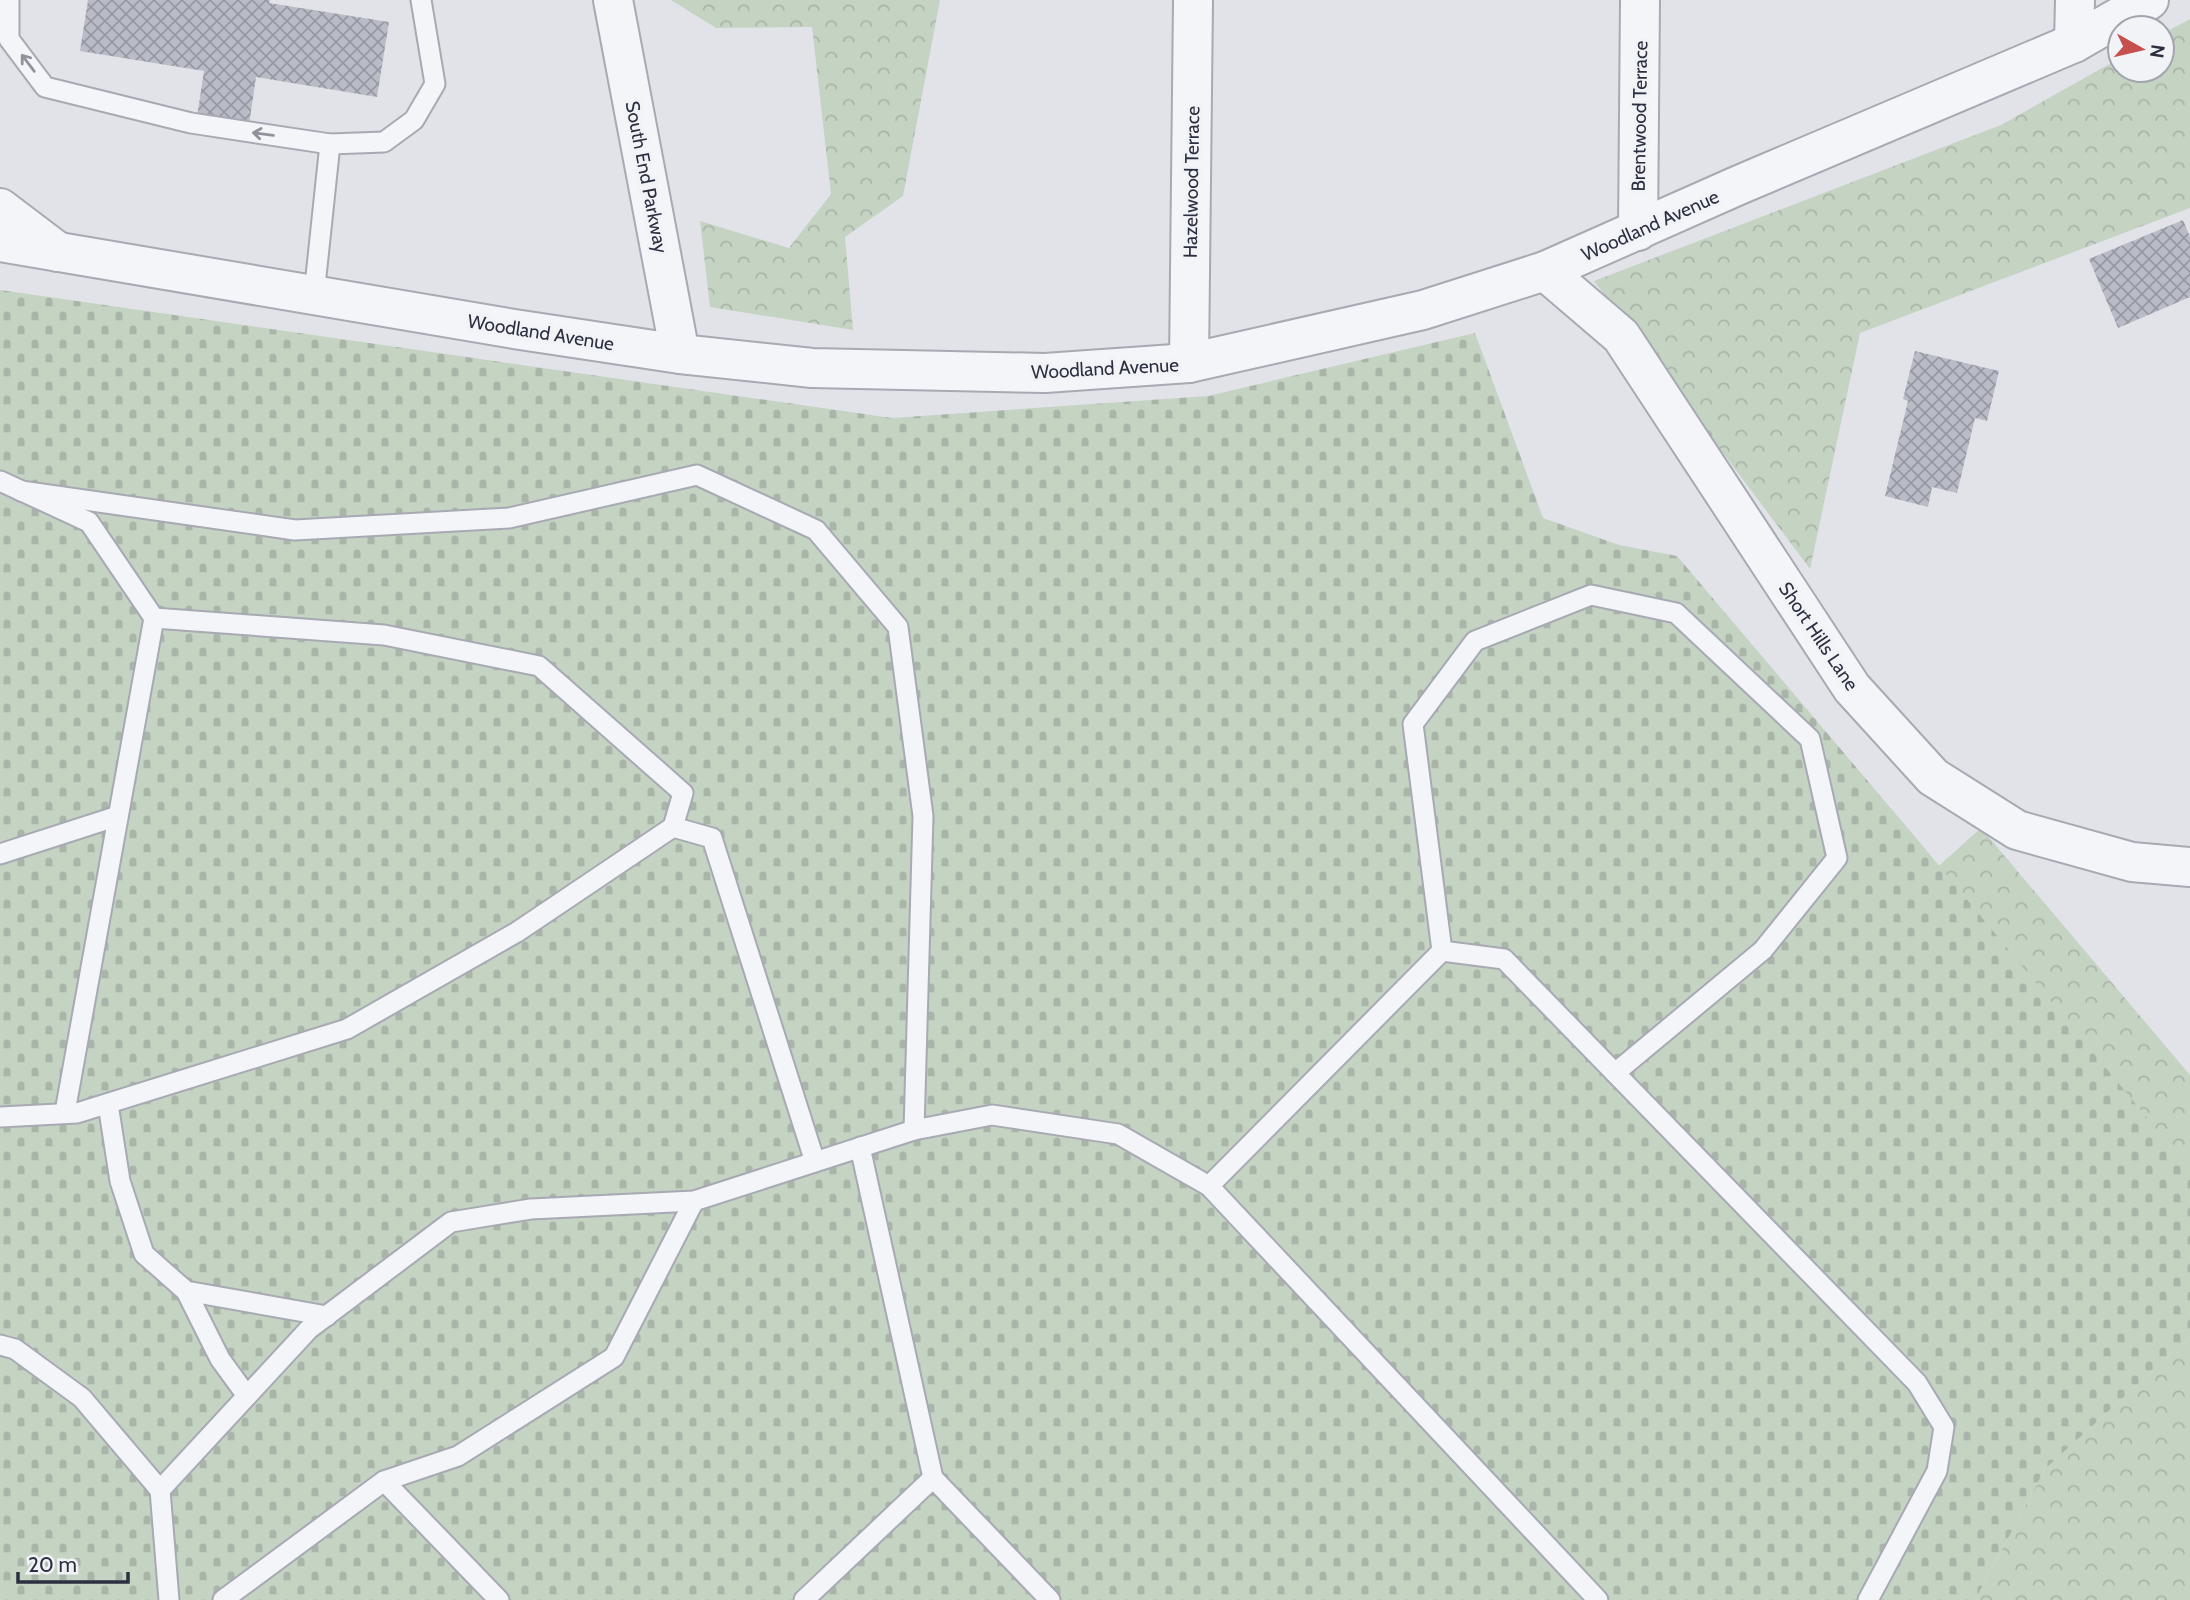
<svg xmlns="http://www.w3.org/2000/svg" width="2190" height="1600" font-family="Cabin,sans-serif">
<defs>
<pattern id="forest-crowns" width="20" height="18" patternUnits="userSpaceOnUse" patternTransform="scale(1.75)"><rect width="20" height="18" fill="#c5d3c3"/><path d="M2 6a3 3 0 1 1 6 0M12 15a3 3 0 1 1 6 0" fill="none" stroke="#a9b5a9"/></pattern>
<pattern id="cemetery-stones" width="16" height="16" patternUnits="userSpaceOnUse" patternTransform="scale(1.75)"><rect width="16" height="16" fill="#c5d3c3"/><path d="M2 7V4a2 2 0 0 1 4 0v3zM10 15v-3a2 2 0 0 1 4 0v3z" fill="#a9b5a9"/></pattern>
<pattern id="building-cross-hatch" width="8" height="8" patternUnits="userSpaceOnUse" patternTransform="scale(1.75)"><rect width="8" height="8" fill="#b9bcc6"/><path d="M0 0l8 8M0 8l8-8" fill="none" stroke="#9799a2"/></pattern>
</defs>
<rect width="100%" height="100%" fill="#e2e3e9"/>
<g fill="url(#forest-crowns)">
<polygon points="671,0 940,0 903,196 845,237 853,330 710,307 700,221 789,248 831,194 812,27 716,28"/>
<polygon points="2190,19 2190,208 1860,333 1810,569 1594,281 2001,125 2120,58 2120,70 2162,70 2162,34"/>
<polygon points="1981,828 2190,1075 2190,1184 1914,888"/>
<polygon points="2190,1337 2190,1600 1975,1600 2045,1469"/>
</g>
<polygon fill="url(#cemetery-stones)" points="0,290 892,418 1208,396 1475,333 1543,518 1619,545 1677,556 1922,845 2190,1170 2190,1337 2045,1469 1975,1600 0,1600"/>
<g fill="url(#building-cross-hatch)">
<polygon points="88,0 270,0 269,3 389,22 377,97 256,77 249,125 197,117 204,71 80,51"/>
<polygon points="2183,220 2190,237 2190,297 2118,328 2089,259"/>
<polygon points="1915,351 1999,371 1987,421 1975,418 1957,493 1932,487 1928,507 1885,496 1908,401 1903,399"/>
</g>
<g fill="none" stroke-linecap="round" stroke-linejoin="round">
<defs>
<g id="service">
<polyline points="9,0 9,39 45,87 191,123 330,144"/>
<polyline points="314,295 330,144 384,142 414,120 435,84 421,0"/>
<polyline points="0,481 89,522 154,618 384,635 539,666 683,793 673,827"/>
<polyline points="21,491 295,530 509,518 697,475 816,530 898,627 923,816 914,1130"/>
<polyline points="0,854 118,816"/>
<polyline points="1442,951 1413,724 1475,641 1591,595 1676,613 1810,739 1837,858 1763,950 1615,1073"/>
<polyline points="108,1104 120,1181 144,1254 186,1291 327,1316"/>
<polyline points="65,1112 154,618"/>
<polyline points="0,1117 77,1113 347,1029 517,932 673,827 712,838 815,1162"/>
<polyline points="860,1147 933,1478"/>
<polyline points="1209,1186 1442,951 1504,959 1917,1383 1944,1427 1937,1471 1868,1600"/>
<polyline points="186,1291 220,1359 247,1396"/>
<polyline points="0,1345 15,1349 82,1398 160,1490"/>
<polyline points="384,1481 499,1600"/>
<polyline points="169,1600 160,1490 309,1329 451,1222 531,1209 694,1201 914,1130 992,1115 1118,1134 1209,1186 1598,1600"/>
<polyline points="223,1600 384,1481 458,1456 614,1357 694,1201"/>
<polyline points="804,1600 933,1478 1050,1600"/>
</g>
<g id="minor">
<polyline points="613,0 680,354"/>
<polyline points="2074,43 2075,0"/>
<polyline points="0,208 58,252"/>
<polyline points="1638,231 1640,0"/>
<polyline points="1545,271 1621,336 1852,688 1933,777 2017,830 2132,862 2190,867"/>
<polyline points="1189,363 1193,0"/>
</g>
<polyline id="tertiary" points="0,242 514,329 680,354 812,368 1045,373 1189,363 1423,310 1545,271 1739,185 2074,43 2149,0"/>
</defs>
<use href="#service" stroke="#a7a9b3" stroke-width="23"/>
<use href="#minor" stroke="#a7a9b3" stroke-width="42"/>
<use href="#tertiary" stroke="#a7a9b3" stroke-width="42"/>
<use href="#service" stroke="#f4f5f8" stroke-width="19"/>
<use href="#minor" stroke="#f4f5f8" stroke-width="38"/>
<use href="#tertiary" stroke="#f4f5f8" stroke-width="38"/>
</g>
<defs><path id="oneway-shaft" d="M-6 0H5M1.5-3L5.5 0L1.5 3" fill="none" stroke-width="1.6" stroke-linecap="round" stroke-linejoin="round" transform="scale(1.75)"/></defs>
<g stroke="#90929c">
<use href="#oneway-shaft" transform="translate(28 63) rotate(-127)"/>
<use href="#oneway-shaft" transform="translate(263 134) rotate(-172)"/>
</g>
<g text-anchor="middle" stroke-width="7" stroke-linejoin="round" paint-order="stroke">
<g font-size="19" fill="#2b2f40" stroke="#f1f3f7">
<text transform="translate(1639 116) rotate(-89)" y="7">Brentwood Terrace</text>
<text transform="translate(647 177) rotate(79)" y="7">South End Parkway</text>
<text transform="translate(1191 182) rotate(-89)" y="7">Hazelwood Terrace</text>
<text transform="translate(1650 225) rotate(-24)" y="7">Woodland Avenue</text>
<text transform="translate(541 332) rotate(9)" y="7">Woodland Avenue</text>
<text transform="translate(1105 368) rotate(-3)" y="7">Woodland Avenue</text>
<text transform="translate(1819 636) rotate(56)" y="7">Short Hills Lane</text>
</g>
</g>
<g transform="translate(2141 49) rotate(98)"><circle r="33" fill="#f1f3f7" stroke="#a2a5ae" stroke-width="2"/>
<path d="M0-5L12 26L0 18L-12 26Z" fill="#c74f4e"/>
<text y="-10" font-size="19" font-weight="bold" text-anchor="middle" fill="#2b2f40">N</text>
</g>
<path d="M18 1572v10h110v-10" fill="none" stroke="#2b2f40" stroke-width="3.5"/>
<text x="28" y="1572" font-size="21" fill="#2b2f40" stroke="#f1f3f7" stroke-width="5" paint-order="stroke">20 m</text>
</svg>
